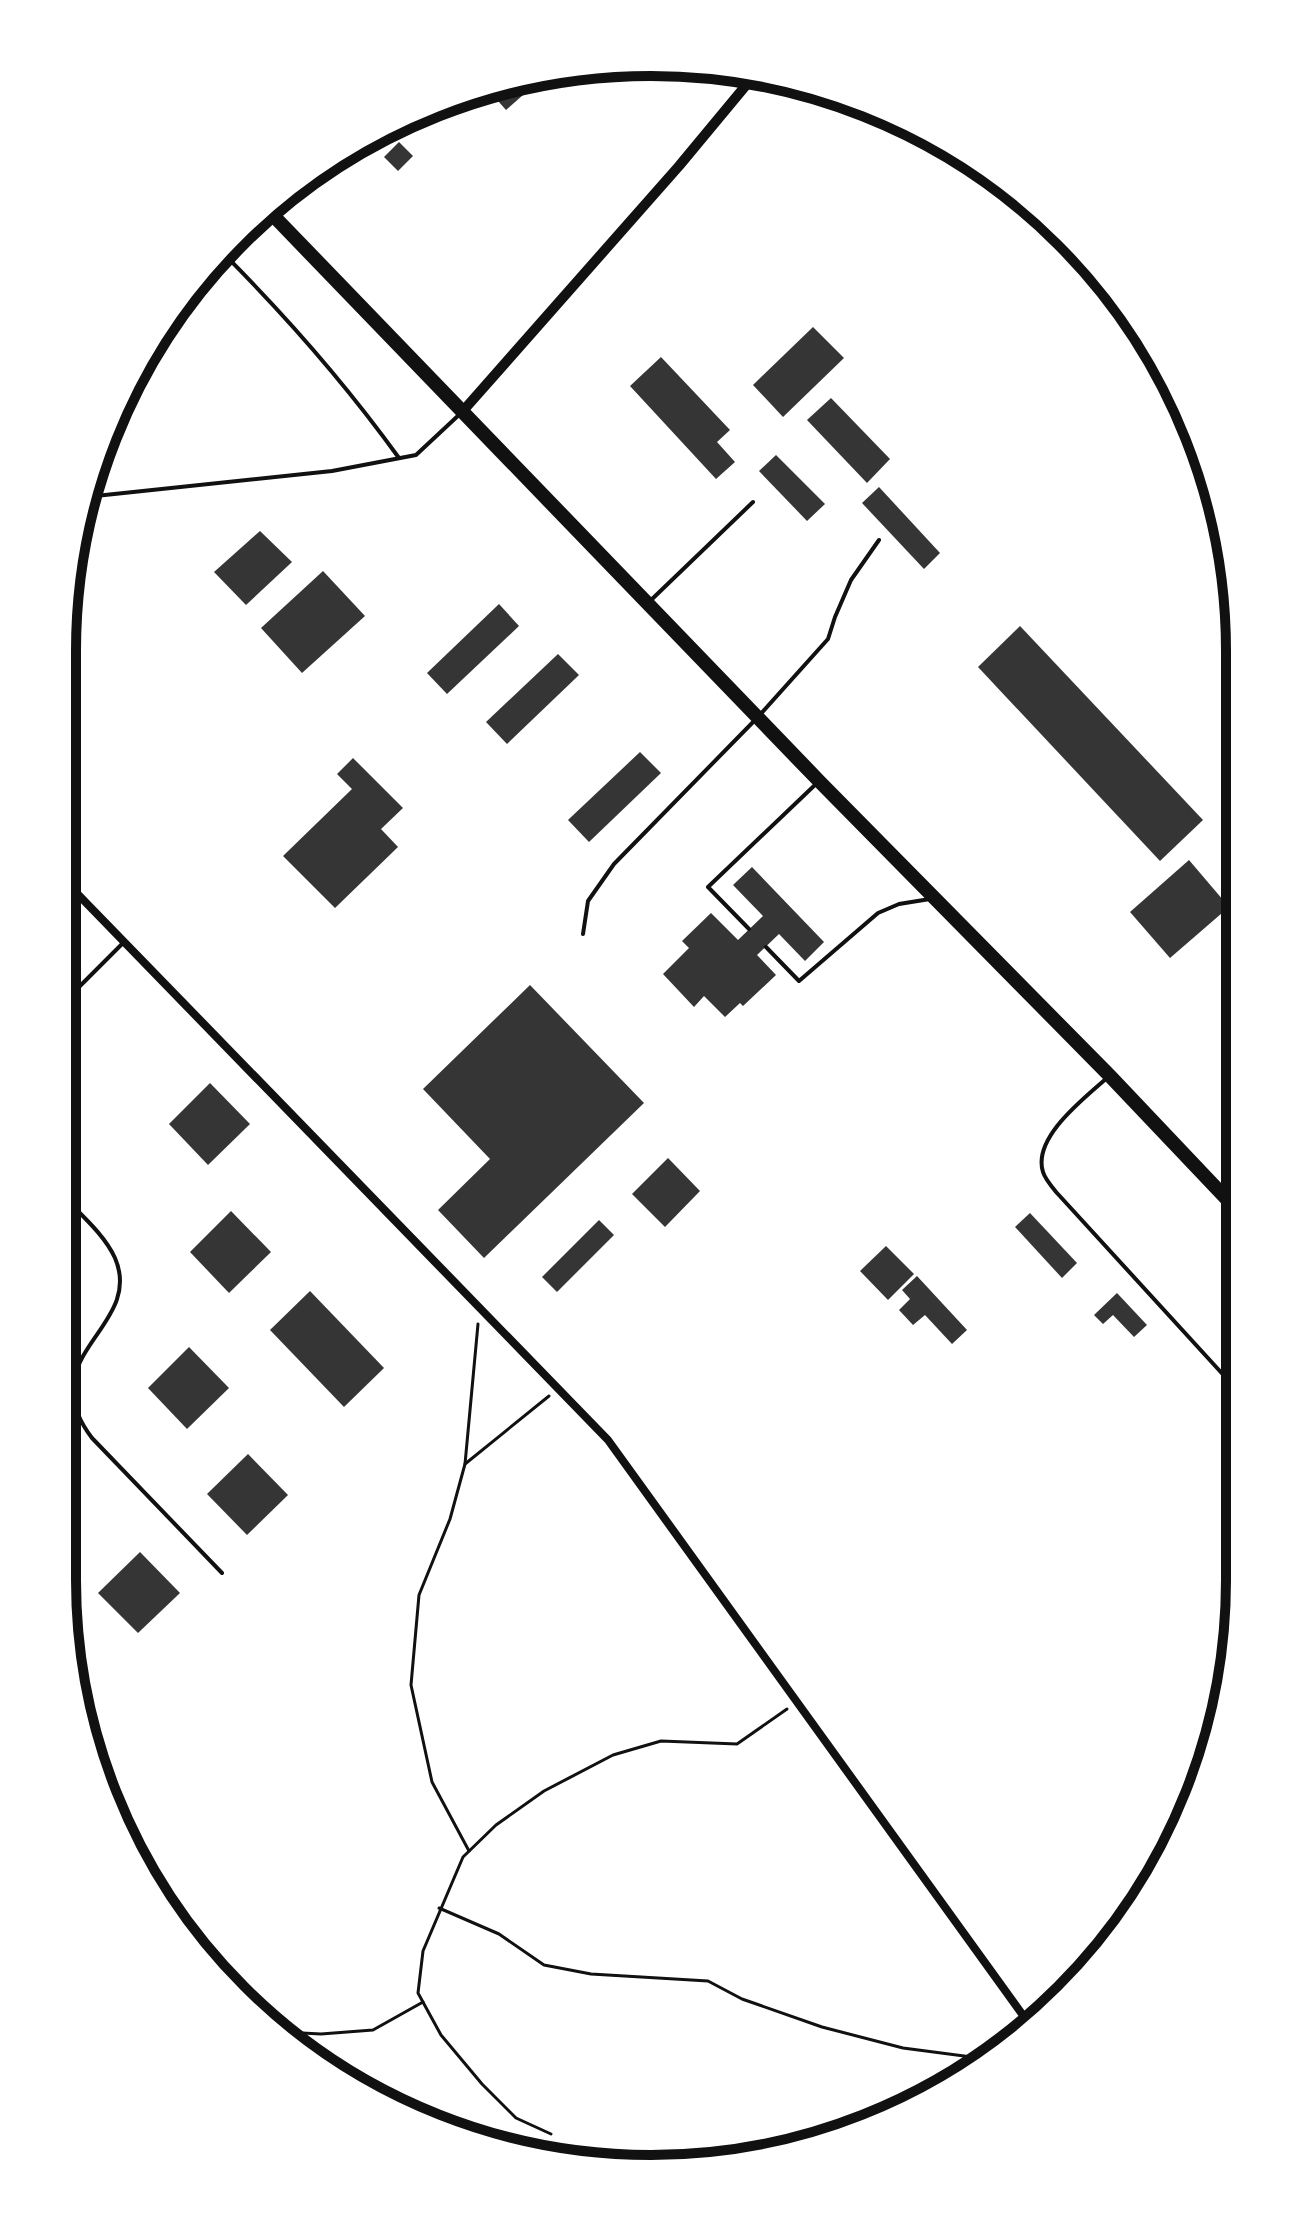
<svg xmlns="http://www.w3.org/2000/svg" width="1302" height="2231" font-family="Raleway,sans-serif">
<rect width="100%" height="100%" fill="#fff"/>
<g fill="#353535">
<polygon points="522,78 531,88 506,110 491,93 501,84"/>
<polygon points="399,142 413,156 398,171 384,157"/>
<polygon points="813,327 844,358 783,417 753,385"/>
<polygon points="661,357 730,430 717,442 735,462 716,479 630,386"/>
<polygon points="831,398 890,459 867,483 807,420"/>
<polygon points="776,455 825,504 807,521 759,471"/>
<polygon points="879,487 940,553 924,569 862,503"/>
<polygon points="260,531 292,562 246,605 214,572"/>
<polygon points="323,571 365,616 302,673 261,628"/>
<polygon points="499,604 519,626 447,694 427,673"/>
<polygon points="1020,626 1203,820 1160,861 978,667"/>
<polygon points="558,654 579,675 507,744 486,722"/>
<polygon points="640,752 661,773 589,842 568,820"/>
<polygon points="353,758 403,808 381,829 398,847 335,908 283,856 352,789 337,774"/>
<polygon points="1189,860 1229,907 1170,958 1130,912"/>
<polygon points="752,867 824,942 805,961 779,934 757,955 776,975 743,1006 740,1003 725,1017 704,996 694,1007 663,974 689,948 682,941 711,913 738,940 763,916 733,885"/>
<polygon points="530,985 644,1103 484,1258 438,1210 490,1159 423,1089"/>
<polygon points="210,1083 250,1124 208,1165 169,1124"/>
<polygon points="668,1158 700,1191 665,1227 632,1194"/>
<polygon points="231,1211 271,1252 229,1293 190,1252"/>
<polygon points="1030,1213 1077,1263 1062,1278 1015,1227"/>
<polygon points="599,1220 614,1235 557,1292 542,1277"/>
<polygon points="886,1246 914,1274 888,1300 860,1271"/>
<polygon points="917,1276 967,1330 952,1344 925,1315 913,1325 899,1310 910,1299 902,1290"/>
<polygon points="310,1291 384,1368 344,1407 270,1330"/>
<polygon points="1117,1293 1147,1325 1134,1337 1113,1315 1103,1324 1094,1315"/>
<polygon points="189,1347 229,1388 187,1429 148,1388"/>
<polygon points="248,1454 288,1495 247,1535 207,1494"/>
<polygon points="140,1552 180,1593 138,1633 98,1593"/>
</g>
<g fill="none" stroke-linecap="round" stroke-linejoin="round">
<g stroke="#111" stroke-width="3">
<polyline points="465,1464 478,1324"/>
<polyline points="469,1851 432,1782 411,1685 419,1595 450,1519 465,1464 549,1396"/>
<polyline points="439,1908 499,1934 544,1965 591,1974 708,1981 742,1999 822,2027 903,2048 987,2059"/>
<polyline points="283,2032 321,2034 373,2030 423,2002"/>
<polyline points="551,2134 516,2118 482,2084 441,2035 418,1993 423,1951 463,1857 496,1825 544,1791 613,1755 661,1741 737,1744 787,1709"/>
</g>
<g stroke="#111" stroke-width="4">
<path d="M221 251C286 316 345 383 399 458"/>
<polyline points="86,497 332,471 416,455 461,413"/>
<polyline points="649,602 753,502"/>
<polyline points="749,929 708,887 817,783"/>
<polyline points="583,934 588,901 614,864 757,718 828,639 835,617 851,580 879,540"/>
<polyline points="766,947 799,981 878,913 899,904 930,899"/>
<polyline points="63,1003 124,942"/>
<path d="M1108 1077C1086 1097 1032 1137 1043 1172 1045 1179 1052 1187 1057 1193L1239 1392"/>
<path d="M63 1196C81 1215 104 1234 115 1258 145 1328 29 1355 92 1438L222 1573"/>
</g>
<polyline stroke="#111" stroke-width="8" points="63,879 608,1440 1030,2025"/>
<polyline stroke="#111" stroke-width="10" points="462,412 679,166 757,72"/>
<polyline stroke="#111" stroke-width="14" points="266,208 819,781 1110,1076 1239,1212"/>
</g>
<path d="M0 0H1302V2231H0ZM651 76H651A575 575 0 0 1 1226 651V1580A575 575 0 0 1 651 2155H651A575 575 0 0 1 76 1580V651A575 575 0 0 1 651 76Z" fill="#fff" fill-rule="evenodd"/>
<path fill="none" stroke="#111" stroke-width="10" d="M651 76H651A575 575 0 0 1 1226 651V1580A575 575 0 0 1 651 2155H651A575 575 0 0 1 76 1580V651A575 575 0 0 1 651 76Z"/>
</svg>
